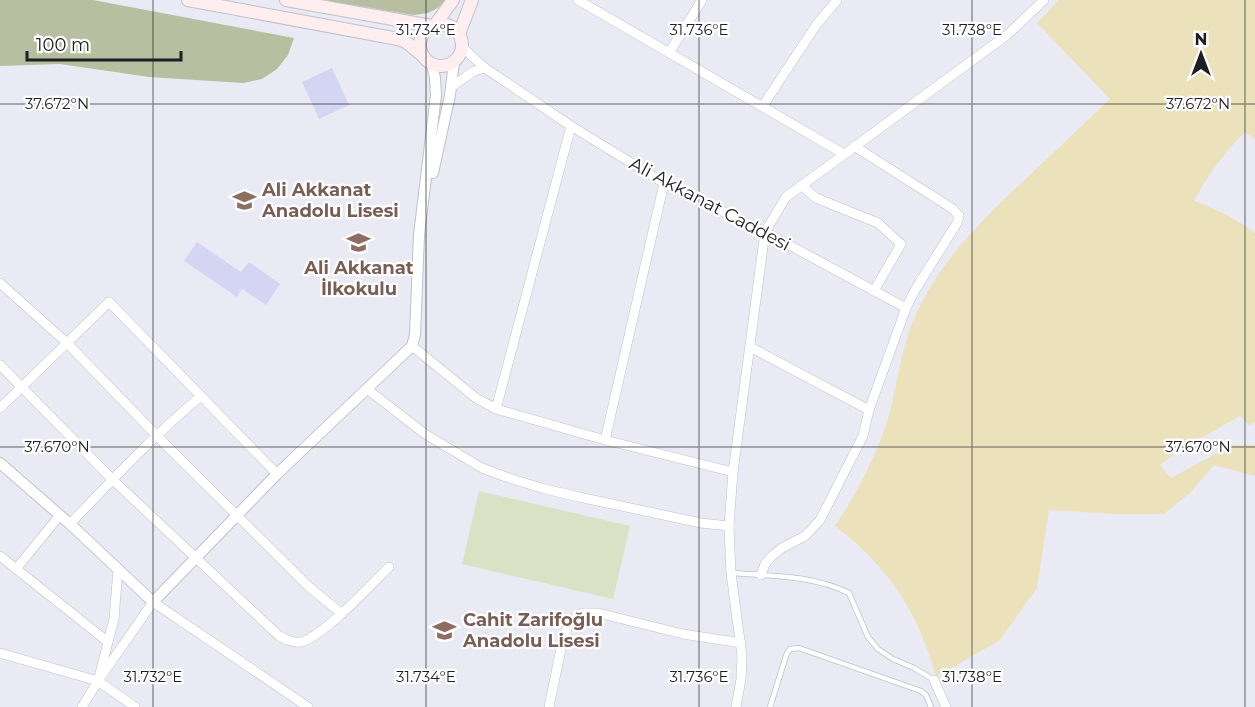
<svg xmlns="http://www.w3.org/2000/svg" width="1255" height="707" font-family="Montserrat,sans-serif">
<rect width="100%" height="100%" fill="#eaeaf5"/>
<polygon fill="#dae1c5" points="479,491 630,526 613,599 462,564"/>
<g fill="#b7bfa0">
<polygon points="0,0 93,0 294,38 288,55 277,69 262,79 243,83 149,77 60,64 0,66"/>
<polygon points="323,0 447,0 436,9 428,13 413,15"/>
</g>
<path fill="#ebe2bc" d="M1059 0H1255V140L1245 132C1224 153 1208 175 1194 201 1218 210 1235 218 1255 233V422L1249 425 1240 416 1180 450 1160 465 1171 478 1232 445H1255V476L1214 465 1191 492 1164 514H1113L1049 510 1037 588 1000 640 936 677C919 613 888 566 835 526 858 491 877 455 889 415 898 381 901 347 916 314 943 256 988 214 1034 171 1059 147 1085 123 1110 99L1037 23Z"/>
<g fill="#d4d4f3">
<polygon points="332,68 349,105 319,119 302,82"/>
<polygon points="197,242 241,272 249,262 280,284 266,305 242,289 237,297 184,261"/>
</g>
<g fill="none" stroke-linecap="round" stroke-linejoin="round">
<defs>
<g id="service">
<path d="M731 573C771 576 812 575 849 593L868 637 878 649 893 659 914 668 934 680"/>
<polyline points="770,707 787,653 790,649 799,648 921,691 926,695 931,707"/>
</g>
<g id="minor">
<polyline points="578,0 844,154"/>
<polyline points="462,47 485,68 571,126 664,183 765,232 906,308"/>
<polyline points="669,53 702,0"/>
<polyline points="451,87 474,71 485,68"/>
<polyline points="762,107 817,24 837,0"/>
<polyline points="801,185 816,198 878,223 901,244 874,291"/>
<polyline points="0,283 67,343 157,436 308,586 342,614"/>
<polyline points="412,346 476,398 496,409 605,440 733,472"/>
<polyline points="750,347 869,410"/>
<path d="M0 365 113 480 278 635C285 639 292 643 300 642 321 639 373 583 389 567"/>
<polyline points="367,389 425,434 482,468 506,477 541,488 579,497 701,523 729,526"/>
<polyline points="0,408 109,302 201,396"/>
<polyline points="496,409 571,126"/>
<polyline points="605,440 664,183"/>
<path d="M70 524C112 480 154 435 201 396L277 474"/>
<polyline points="0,556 108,642"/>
<polyline points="16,569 60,515"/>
<polyline points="761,575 765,564 772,556 782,548 805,536 820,520 863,436 869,410 906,308 915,290 957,223 959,216 953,209 854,146"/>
<polyline points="0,653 98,681 135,707"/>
<polyline points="934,680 946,707"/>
<polyline points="98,681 153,602 308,707"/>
<polyline points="82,707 98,681 108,642 114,619 118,569"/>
<polyline points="549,707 563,639 570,621 582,613 598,613 683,634 741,643"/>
<polyline points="736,707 741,679 742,656 731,573 730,551 729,526 733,472 765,232 786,197 1007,35 1044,0"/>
</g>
<g id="tertiary">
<polyline points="433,173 450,95 454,62"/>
<polyline points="0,463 70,524 153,602 277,474 412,346 415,335 419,235 436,95 435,78 432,64"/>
</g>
<g id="secondary">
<polyline points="188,0 398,39 406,42 422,55"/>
<polyline points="286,0 432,26"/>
<circle cx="441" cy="45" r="21"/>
<polyline points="435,25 453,0"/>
<polyline points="459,34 472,0"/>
</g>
</defs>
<use href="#service" stroke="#c0c0cb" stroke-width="6"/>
<use href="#minor" stroke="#c0c0cb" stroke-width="10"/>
<use href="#tertiary" stroke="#c0c0cb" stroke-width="12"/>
<use href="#secondary" stroke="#c0c0cb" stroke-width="14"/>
<use href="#service" stroke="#fff" stroke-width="4.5"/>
<use href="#minor" stroke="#fff" stroke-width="9"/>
<use href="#tertiary" stroke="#fff" stroke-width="10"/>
<use href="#secondary" stroke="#feeeef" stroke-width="12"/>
</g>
<path fill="none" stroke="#1f1f23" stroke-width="1.5" stroke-opacity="0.45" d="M153 0V707M426 0V707M699 0V707M972 0V707M1245 0V707M0 104H1255M0 447H1255"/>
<defs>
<symbol id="school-bare" viewBox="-9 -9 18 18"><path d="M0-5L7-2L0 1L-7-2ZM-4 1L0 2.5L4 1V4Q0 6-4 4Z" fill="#8d6e63" stroke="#fff" stroke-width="2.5" paint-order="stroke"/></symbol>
</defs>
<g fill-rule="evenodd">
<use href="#school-bare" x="228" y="184" width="33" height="33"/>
<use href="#school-bare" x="342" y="226" width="33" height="33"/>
<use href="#school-bare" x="428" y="614" width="33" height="33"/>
</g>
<g text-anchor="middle" stroke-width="4.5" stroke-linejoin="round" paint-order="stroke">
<g font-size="18" font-weight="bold" fill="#785e54" stroke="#fff" text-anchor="start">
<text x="262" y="196">Ali Akkanat<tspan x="262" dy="21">Anadolu Lisesi</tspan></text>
<text x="359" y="274" text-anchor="middle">Ali Akkanat<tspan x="359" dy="21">İlkokulu</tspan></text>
<text x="463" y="626">Cahit Zarifoğlu<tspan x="463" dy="21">Anadolu Lisesi</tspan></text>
</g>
<g font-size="18" fill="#1f1f23" stroke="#fff">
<text transform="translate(710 204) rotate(28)" y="6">Ali Akkanat Caddesi</text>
</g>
</g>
<g font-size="15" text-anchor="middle" fill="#1f1f23" stroke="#fff" stroke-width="4.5" stroke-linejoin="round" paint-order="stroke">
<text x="426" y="35">31.734°E</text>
<text x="699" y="35">31.736°E</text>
<text x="972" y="35">31.738°E</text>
<text x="57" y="109">37.672°N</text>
<text x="1198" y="109">37.672°N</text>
<text x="57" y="452">37.670°N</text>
<text x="1198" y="452">37.670°N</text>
<text x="153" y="682">31.732°E</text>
<text x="426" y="682">31.734°E</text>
<text x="699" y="682">31.736°E</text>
<text x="972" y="682">31.738°E</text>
</g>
<g transform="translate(1201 54)" stroke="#ffffff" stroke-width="4.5" paint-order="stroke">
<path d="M0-4.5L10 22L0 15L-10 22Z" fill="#1f1f23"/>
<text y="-9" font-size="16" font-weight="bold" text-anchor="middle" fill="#1f1f23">N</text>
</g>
<path d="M27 51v9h154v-9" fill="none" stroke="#1f1f23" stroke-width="3"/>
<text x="36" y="51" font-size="18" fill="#1f1f23" stroke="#ffffff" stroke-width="4.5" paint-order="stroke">100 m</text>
</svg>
